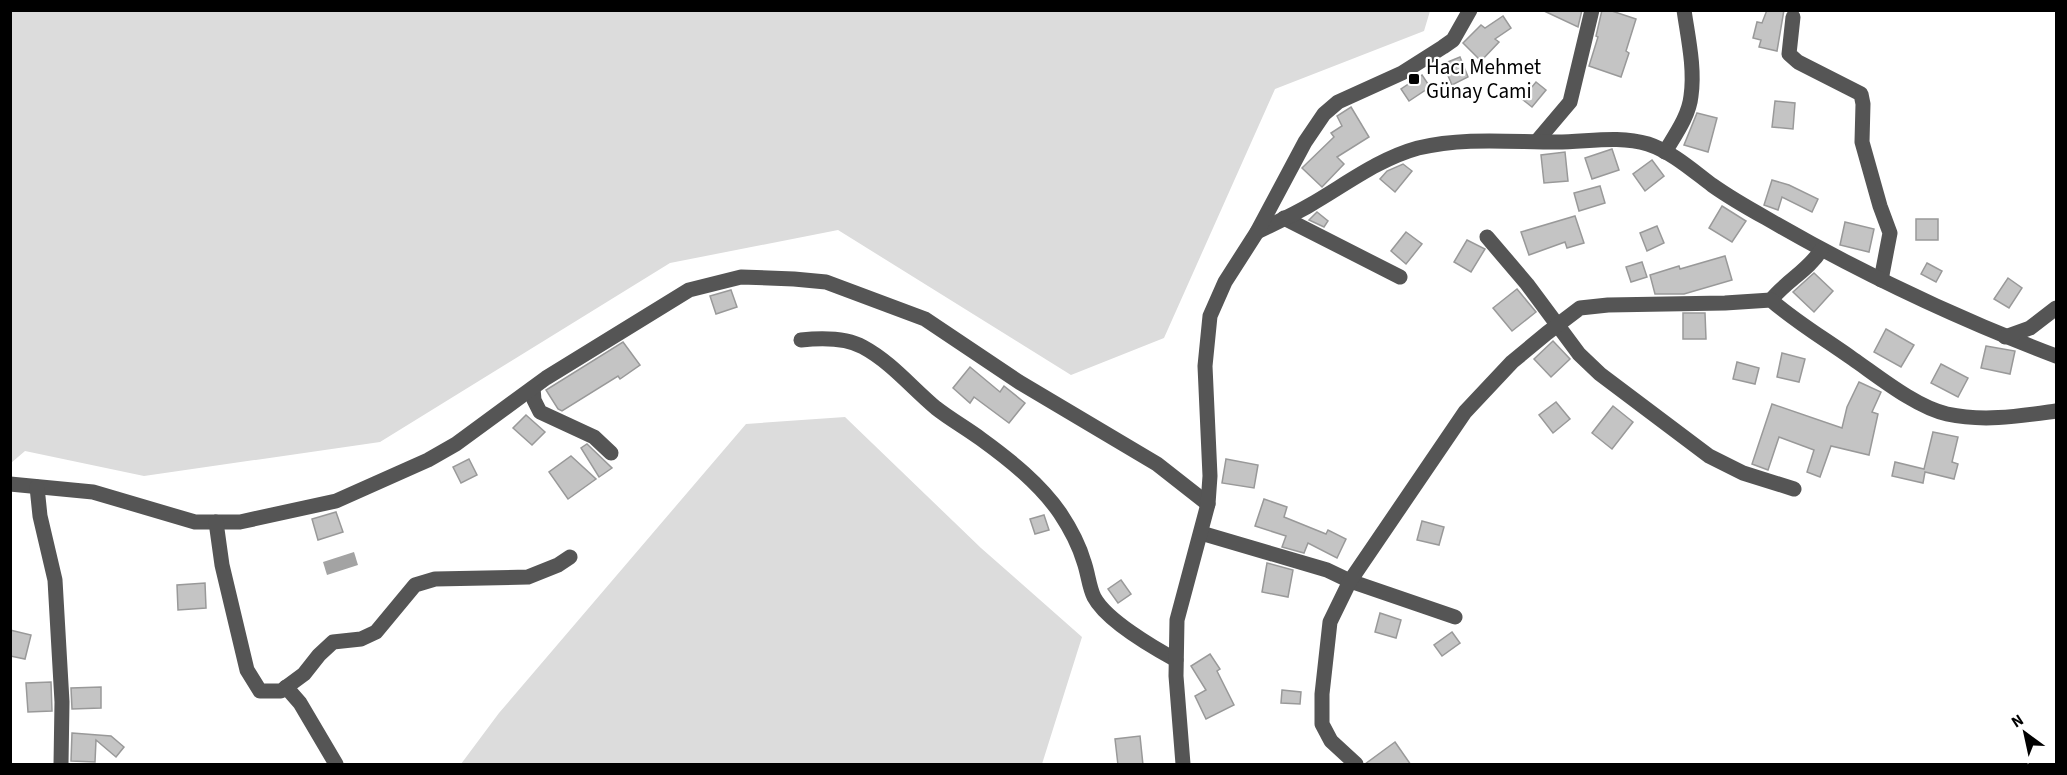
<svg xmlns="http://www.w3.org/2000/svg" width="2067" height="775" font-family="'Source Sans 3',sans-serif">
<rect width="100%" height="100%" fill="#fff"/>
<g fill="#dcdcdc">
<polygon points="11,10 1430,10 1430,11 1424,31 1275,89 1164,338 1071,375 838,230 670,263 380,442 144,476 25,451 11,463"/>
<polygon points="845,417 981,548 1082,637 1042,764 461,764 499,713 746,424"/>
</g>
<polygon fill="#a3a3a3" points="354,552 358,565 327,575 323,562"/>
<g fill="#c4c4c4" stroke="#999" stroke-width="1.5">
<polygon points="1542,10 1582,10 1578,27"/>
<polygon points="1602,10 1609,10 1636,19 1626,51 1629,53 1621,77 1589,66 1598,37 1596,36"/>
<polygon points="1767,10 1784,10 1777,51 1759,47 1761,40 1753,38 1757,22 1762,23"/>
<polygon points="1503,16 1511,28 1495,39 1499,42 1481,61 1463,43 1481,25 1485,28"/>
<polygon points="1460,57 1468,77 1452,85 1443,64"/>
<polygon points="1422,75 1430,87 1409,101 1401,89"/>
<polygon points="1536,82 1546,90 1532,107 1522,99"/>
<polygon points="1775,101 1795,103 1793,129 1772,127"/>
<polygon points="1351,107 1369,137 1337,157 1344,164 1322,187 1302,168 1334,137 1331,133 1342,126 1337,116"/>
<polygon points="1697,113 1717,118 1708,152 1684,145"/>
<polygon points="1612,149 1619,170 1592,179 1585,158"/>
<polygon points="1565,152 1568,181 1544,183 1541,155"/>
<polygon points="1652,160 1664,176 1645,191 1633,174"/>
<polygon points="1403,164 1412,171 1395,192 1380,179 1387,171"/>
<polygon points="1772,180 1789,185 1818,199 1812,212 1782,197 1778,210 1764,205"/>
<polygon points="1600,186 1605,203 1579,211 1574,193"/>
<polygon points="1722,206 1746,221 1732,242 1709,228"/>
<polygon points="1317,212 1328,221 1324,227 1309,220"/>
<polygon points="1575,216 1584,243 1567,248 1565,242 1529,255 1521,232"/>
<rect x="1916" y="219" width="22" height="21"/>
<polygon points="1845,222 1874,229 1869,252 1840,245"/>
<polygon points="1657,226 1664,243 1647,251 1640,233"/>
<polygon points="1406,232 1422,244 1406,264 1391,251"/>
<polygon points="1467,240 1485,249 1471,272 1454,262"/>
<polygon points="1725,256 1732,280 1684,294 1655,294 1650,275 1679,266 1680,269"/>
<polygon points="1642,262 1647,277 1631,282 1626,267"/>
<polygon points="1927,263 1942,271 1936,282 1921,274"/>
<polygon points="1814,273 1833,291 1814,312 1793,292"/>
<polygon points="2008,278 2022,288 2009,308 1994,299"/>
<polygon points="1517,289 1536,312 1512,331 1493,308"/>
<polygon points="731,290 737,307 716,314 710,296"/>
<polygon points="1683,313 1705,313 1706,339 1683,339"/>
<polygon points="1886,329 1914,345 1901,367 1874,352"/>
<polygon points="1553,341 1570,359 1551,377 1534,359"/>
<polygon points="623,342 640,365 620,379 618,376 562,411 558,409 546,390"/>
<polygon points="1986,346 2015,351 2010,374 1981,368"/>
<polygon points="1782,353 1805,359 1799,382 1777,377"/>
<polygon points="1737,362 1759,368 1755,384 1733,379"/>
<polygon points="1941,364 1968,378 1958,397 1931,383"/>
<polygon points="970,367 1000,392 1004,386 1025,403 1009,423 974,397 970,403 953,388"/>
<polygon points="1859,382 1881,392 1872,412 1878,414 1869,455 1831,446 1820,477 1807,472 1814,450 1779,437 1768,470 1752,464 1772,404 1842,428 1847,407"/>
<polygon points="1556,402 1570,419 1553,433 1539,415"/>
<polygon points="1613,406 1633,422 1612,449 1592,433"/>
<polygon points="526,415 545,432 532,445 513,428"/>
<polygon points="1933,432 1958,437 1952,462 1958,464 1954,479 1925,472 1923,483 1892,476 1895,462 1924,469"/>
<polygon points="587,444 612,468 599,477 581,448"/>
<polygon points="571,456 596,479 568,499 549,472"/>
<polygon points="469,459 477,475 461,483 453,467"/>
<polygon points="1226,459 1258,465 1254,488 1222,483"/>
<polygon points="1264,499 1287,507 1284,517 1326,534 1328,530 1346,539 1337,558 1308,543 1304,553 1282,547 1286,536 1255,526"/>
<polygon points="336,512 343,532 318,540 312,519"/>
<polygon points="1044,515 1049,530 1035,534 1030,519"/>
<polygon points="1422,521 1444,527 1439,545 1417,540"/>
<polygon points="1267,563 1293,570 1288,597 1262,592"/>
<polygon points="1121,580 1131,594 1118,603 1108,589"/>
<polygon points="205,583 206,608 178,610 177,585"/>
<polygon points="1380,613 1401,620 1396,638 1375,632"/>
<polygon points="10,630 31,635 25,659 10,656"/>
<polygon points="1452,632 1460,643 1442,656 1434,645"/>
<polygon points="1210,654 1220,669 1217,671 1234,705 1206,719 1195,696 1206,690 1191,666"/>
<polygon points="51,682 52,711 28,712 26,683"/>
<polygon points="101,687 101,708 72,709 71,688"/>
<polygon points="1282,690 1301,692 1300,704 1281,703"/>
<polygon points="72,733 111,736 124,747 116,757 96,740 95,762 71,761"/>
<polygon points="1140,736 1143,765 1118,765 1115,739"/>
<polygon points="1395,742 1411,765 1366,765 1365,764"/>
</g>
<g fill="none" stroke-linecap="round" stroke-linejoin="round">
<g stroke="#555" stroke-width="15">
<polyline points="1793,17 1789,54 1798,62 1861,94 1863,104 1862,142 1880,206 1890,233 1881,280"/>
<polyline points="1537,141 1570,102 1592,10"/>
<path d="M1665 152C1675 135 1689 116 1691 96 1695 68 1688 38 1684 10"/>
<polyline points="1284,218 1400,277"/>
<path d="M1257 232C1275 223 1293 215 1310 205 1345 185 1378 159 1418 148 1464 137 1510 142 1557 142 1587 142 1619 135 1648 144 1672 152 1692 170 1712 185 1729 197 1748 208 1766 218 1859 272 1956 318 2056 356"/>
<polyline points="1487,237 1527,284 1579,354 1600,374 1709,456 1743,473 1794,489"/>
<path d="M1771 300C1786 281 1809 270 1821 250"/>
<polyline points="2005,337 2030,328 2056,308"/>
<path d="M801 340C820 338 845 337 863 347 891 362 912 388 936 408 950 419 966 428 981 439 1010 460 1040 484 1060 513 1070 528 1079 545 1084 562 1088 573 1089 587 1094 597 1106 620 1154 648 1176 660"/>
<polyline points="533,388 534,400 540,412 594,437 611,453"/>
<polyline points="10,484 93,492 195,522 240,522 336,501 428,460 456,444 546,378 689,290 741,277 794,279 826,282 925,319 1019,382 1157,464 1208,504"/>
<polyline points="37,487 40,516 55,580 62,702 61,764"/>
<polyline points="216,522 222,565 247,670 260,691 281,691 304,674 319,655 333,642 361,639 376,632 415,585 435,579 528,577 558,565 570,557"/>
<polyline points="1201,533 1327,570 1350,581 1455,617"/>
<polyline points="286,687 300,703 336,764"/>
<polyline points="1183,764 1176,676 1177,620 1208,504 1210,476 1205,366 1210,316 1225,282 1257,232 1305,142 1324,114 1338,102 1402,73 1443,47 1453,40 1470,10"/>
<path d="M1356 764 1331 741 1322 724V694L1330 622 1350 581 1465 412 1512 362 1547 333 1580 308 1608 305 1725 303 1771 300C1796 322 1825 339 1853 359 1879 377 1916 407 1947 414 1984 422 2020 416 2056 411"/>
</g>
</g>
<rect fill="#000" stroke="#fff" stroke-width="2" x="1408" y="73" width="12" height="12" rx="3"/>
<g text-anchor="middle" stroke-width="4.5" stroke-linejoin="round" paint-order="stroke">
<g font-size="21" fill="#000" stroke="#fff" text-anchor="start">
<text x="1426" y="74">Hacı Mehmet<tspan x="1426" dy="24">Günay Cami</tspan></text>
</g>
</g>
<rect width="2067" height="775" fill="none" stroke="#000000" stroke-width="24"/>
<g transform="translate(2025 733) rotate(327)" stroke="#ffffff" stroke-width="4.5" paint-order="stroke">
<path d="M0-4.5L10 22L0 15L-10 22Z" fill="#000000"/>
<text y="-9" font-size="16" font-weight="bold" text-anchor="middle" fill="#000000">N</text>
</g>
</svg>
